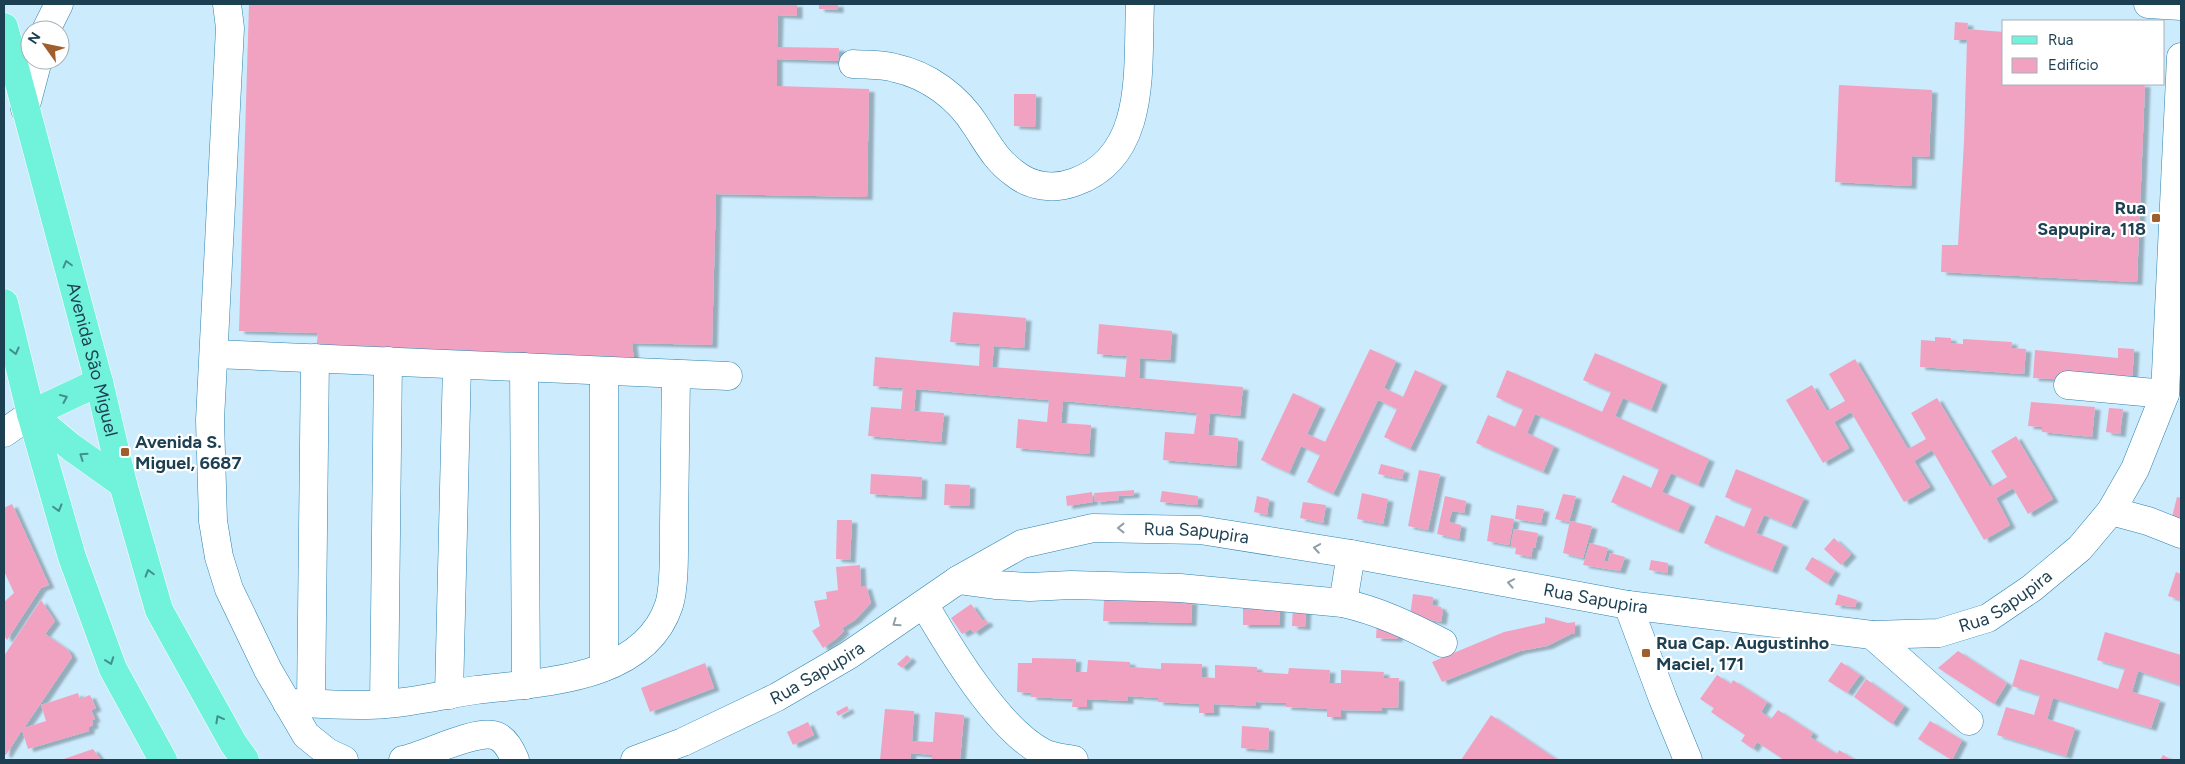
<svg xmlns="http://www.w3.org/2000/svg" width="2185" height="764" font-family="Figtree,sans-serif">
<defs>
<filter id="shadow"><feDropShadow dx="5.5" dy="3" stdDeviation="1" flood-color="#0004"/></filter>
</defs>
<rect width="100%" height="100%" fill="#ccebfd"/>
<g fill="#f2a2c1" filter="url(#shadow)">
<polygon points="249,4 797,4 797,16 778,15 777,47 839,48 838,61 777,59 777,86 869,89 867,197 716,194 712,345 632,343 634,360 316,351 318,333 239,331"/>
<polygon points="819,4 838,4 838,10 819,9"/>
<polygon points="1955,22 1968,23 1967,29 2004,32 2004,84 2145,84 2137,282 1941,272 1942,245 1958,245 1964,142 1967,40 1954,40"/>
<polygon points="1839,85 1932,90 1929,157 1912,156 1911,186 1835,182"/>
<polygon points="1014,94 1036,94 1035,127 1014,126"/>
<polygon points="953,312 1026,318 1024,348 994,346 992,367 1125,377 1127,356 1097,354 1099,324 1172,331 1170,360 1140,358 1139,378 1243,387 1240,416 1210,413 1208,435 1238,438 1236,466 1163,460 1165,432 1194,434 1197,413 1063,401 1061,423 1091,425 1089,454 1016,448 1018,419 1047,422 1049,400 916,389 914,411 944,413 941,442 868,436 871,407 901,409 903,388 873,386 875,357 979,366 980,344 950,342"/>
<polygon points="1935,337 1951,338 1951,343 1963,344 1963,339 2012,342 2011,348 2026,349 2024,374 1920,367 1921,340 1935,341"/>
<polygon points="2118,348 2134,349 2132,383 2033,378 2035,350 2118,358"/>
<polygon points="1370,349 1396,361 1384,388 1403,397 1415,370 1442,383 1410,449 1384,437 1397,409 1378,400 1333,494 1307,482 1320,455 1301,446 1289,473 1261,460 1293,393 1320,406 1307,434 1325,442"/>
<polygon points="1595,353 1662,382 1651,410 1623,398 1615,416 1709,459 1698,485 1671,473 1662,492 1690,504 1678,531 1611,502 1623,475 1651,488 1659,469 1564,426 1535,414 1527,433 1554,446 1543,472 1476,443 1488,415 1515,427 1523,409 1496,397 1507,370 1602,412 1611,392 1583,380"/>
<polygon points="1855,359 1908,449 1926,439 1911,413 1937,398 1990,487 2007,477 1991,451 2016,436 2053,499 2028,514 2013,488 1996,498 2010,525 1984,540 1932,450 1914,461 1930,487 1904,502 1851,412 1834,422 1849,448 1823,463 1786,400 1812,385 1827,411 1845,401 1829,374"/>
<polygon points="2031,402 2095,407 2092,437 2042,432 2042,427 2028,426"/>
<polygon points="2109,408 2123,409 2120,434 2106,432"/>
<polygon points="1381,464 1404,470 1402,479 1378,474"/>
<polygon points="1736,469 1804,498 1791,526 1764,515 1756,533 1783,544 1772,571 1704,543 1716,515 1744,527 1752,508 1725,497"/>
<polygon points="1419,470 1440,474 1428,530 1408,526"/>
<polygon points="871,474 922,477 921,497 870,494"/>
<polygon points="945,484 970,485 969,506 944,505"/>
<polygon points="1134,490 1134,495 1118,496 1119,500 1095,502 1094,493"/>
<polygon points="1162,491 1198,496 1197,505 1160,502"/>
<polygon points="1092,492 1093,502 1067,506 1066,496"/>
<polygon points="1362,493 1388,499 1383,524 1357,519"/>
<polygon points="1563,494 1576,496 1569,522 1555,519"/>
<polygon points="1257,496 1269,499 1267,515 1254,512"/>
<polygon points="1445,496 1466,501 1464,513 1452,511 1449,522 1461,525 1459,539 1437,534"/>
<polygon points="2177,497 2181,498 2181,519 2172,517"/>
<polygon points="1303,502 1326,505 1323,523 1300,518"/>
<polygon points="12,504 49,585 41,588 7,640 4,635 4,602 14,593 4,571 4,508"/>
<polygon points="1517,505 1544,509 1541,523 1515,519"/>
<polygon points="1491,515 1514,519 1509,545 1487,541"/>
<polygon points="837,520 852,520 850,560 836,559"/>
<polygon points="1570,521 1592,526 1583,558 1563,553"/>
<polygon points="1514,529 1538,533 1535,548 1533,547 1531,557 1515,554 1516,548 1512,547 1511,544"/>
<polygon points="1834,538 1851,554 1841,565 1824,549"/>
<polygon points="1590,543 1608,548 1604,561 1608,562 1610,553 1625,557 1620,571 1583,565"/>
<polygon points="1812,557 1835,571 1827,584 1805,569"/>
<polygon points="1651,560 1668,563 1667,573 1649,570"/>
<polygon points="860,565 861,587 866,586 871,603 855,620 842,628 844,631 837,638 823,648 812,631 820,626 814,601 827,599 826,592 838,590 836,567"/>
<polygon points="2176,572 2181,574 2181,600 2168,596"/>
<polygon points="1413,594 1433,597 1432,605 1441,607 1441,610 1443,610 1441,622 1410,616"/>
<polygon points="1838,594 1857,600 1855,607 1835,605"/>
<polygon points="41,600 55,621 45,634 68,650 72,657 24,728 46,721 41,705 78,693 80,699 90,695 96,708 91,710 95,719 92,720 93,725 89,727 89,731 28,749 22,730 6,755 4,754 4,656"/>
<polygon points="1104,600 1192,601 1191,623 1103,621"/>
<polygon points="1243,602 1280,603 1279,625 1243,625"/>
<polygon points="971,604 983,621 985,619 988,623 974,633 971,629 962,634 951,618"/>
<polygon points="1293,604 1306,605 1305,627 1292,626"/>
<polygon points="1545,617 1568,623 1575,622 1575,634 1571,634 1547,646 1520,651 1442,682 1432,662 1504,632 1545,623"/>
<polygon points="1377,623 1399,625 1397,639 1376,638"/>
<polygon points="2105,632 2181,655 2181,685 2138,671 2132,692 2160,700 2151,728 2053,698 2047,719 2075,728 2066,756 1997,735 2006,707 2034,715 2040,695 2012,686 2020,659 2118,689 2125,668 2097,660"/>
<polygon points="1958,651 2007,683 1994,704 1938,668"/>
<polygon points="907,655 911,659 902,668 897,664"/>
<polygon points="1032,658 1076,659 1075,672 1087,672 1088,660 1130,662 1130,667 1161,669 1161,663 1202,664 1202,677 1215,678 1215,665 1257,667 1257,672 1272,673 1288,674 1289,668 1330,670 1329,683 1341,683 1341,670 1384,672 1383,678 1399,678 1398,708 1382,707 1382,711 1341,710 1341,717 1327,717 1327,709 1286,707 1286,703 1256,702 1255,706 1214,704 1214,713 1199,713 1199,704 1158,702 1158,698 1128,696 1128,701 1087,699 1087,707 1072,707 1073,699 1031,697 1031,693 1017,692 1018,663 1032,663"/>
<polygon points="1841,662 1860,675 1847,693 1828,681"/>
<polygon points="705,663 714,688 650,712 641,688"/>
<polygon points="1717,675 1731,684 1733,680 1767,702 1761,712 1771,719 1778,710 1813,733 1810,737 1837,754 1839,750 1855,760 1784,760 1757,742 1753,749 1741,741 1745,735 1711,712 1714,708 1700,699"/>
<polygon points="1866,679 1904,706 1892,724 1854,697"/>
<polygon points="847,706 849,710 838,716 836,712"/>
<polygon points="885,709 914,711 912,741 933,742 935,712 964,715 960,760 932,760 932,755 911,753 910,760 880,760"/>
<polygon points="1491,715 1550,755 1558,760 1461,760"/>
<polygon points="1930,721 1962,740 1952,760 1918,739"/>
<polygon points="808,722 814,735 793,745 787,732"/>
<polygon points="1242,726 1269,728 1268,750 1241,748"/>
<polygon points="93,749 101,760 61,760"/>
<polygon points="2163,755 2172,760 2160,760"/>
</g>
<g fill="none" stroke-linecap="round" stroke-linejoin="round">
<defs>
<g id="minor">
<polyline points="227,4 230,28 210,420 213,521 219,557 229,589 268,670 306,735 327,752 344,760"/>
<polyline points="2148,4 2181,6"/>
<polyline points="46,30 59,4"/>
<path d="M853 64C867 65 882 64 895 68 928 75 958 97 976 126 988 144 996 160 1014 173 1031 187 1054 190 1075 182 1148 156 1137 68 1140 4"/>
<polyline points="25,109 38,60"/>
<polyline points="214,354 728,376"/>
<polyline points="524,367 526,685"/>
<polyline points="604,371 604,667"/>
<polyline points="2068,385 2165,394"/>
<polyline points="4,433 31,414"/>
<polyline points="2111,511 2148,521 2181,534"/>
<path d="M958 580 995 585 1030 587 1071 585 1180 588 1343 603C1379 611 1410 626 1443 643"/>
<polyline points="1343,603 1351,554"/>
<path d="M924 604C949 647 999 731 1044 753 1052 757 1064 758 1074 760"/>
<polyline points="1628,605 1663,699 1688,760"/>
<polyline points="1872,635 1969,721"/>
<polyline points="449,695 457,365"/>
<path d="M287 703C320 703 354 707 386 704 416 702 446 694 476 690 541 682 644 681 669 605 675 586 674 546 674 526 675 475 675 424 676 374"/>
<polyline points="311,703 315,358"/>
<polyline points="384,704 388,361"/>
<path d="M403 760C426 755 472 731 493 735 504 737 511 750 515 760"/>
<path id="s1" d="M635 760 683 742 777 697 849 655 958 580 1022 544 1093 528 1200 530 1351 554 1628 605 1872 635 1939 633 1988 618 2032 588 2080 548 2111 511 2135 469 2165 394 2181 57"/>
</g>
<g id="major">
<path id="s2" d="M4 27 99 382 123 484 159 610 233 743 245 760"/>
<polyline points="4,303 31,414 72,557 113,669 163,760"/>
<polyline points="99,382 31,414 71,447 123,484"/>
</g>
</defs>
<use href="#minor" stroke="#2e83ad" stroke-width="29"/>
<use href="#major" stroke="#fff" stroke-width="29"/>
<use href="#minor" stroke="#fff" stroke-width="28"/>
<use href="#major" stroke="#71f2da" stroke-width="28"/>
</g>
<defs><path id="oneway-chevron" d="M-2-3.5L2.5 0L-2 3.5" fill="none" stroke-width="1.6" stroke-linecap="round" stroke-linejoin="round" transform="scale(1.25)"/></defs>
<g stroke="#42908f">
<use href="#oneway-chevron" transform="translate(67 264) rotate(-105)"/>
<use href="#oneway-chevron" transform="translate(15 351) rotate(76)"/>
<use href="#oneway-chevron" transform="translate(64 398) rotate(-24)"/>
<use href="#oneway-chevron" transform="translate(83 456) rotate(-145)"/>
<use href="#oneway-chevron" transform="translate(58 508) rotate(74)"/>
<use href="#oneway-chevron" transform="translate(149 573) rotate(-106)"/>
<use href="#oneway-chevron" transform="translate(110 661) rotate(70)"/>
<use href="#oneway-chevron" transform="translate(219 719) rotate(-119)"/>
</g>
<g stroke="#8e9fa8">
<use href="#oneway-chevron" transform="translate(1121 528) rotate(180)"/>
<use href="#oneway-chevron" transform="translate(1317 548) rotate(-171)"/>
<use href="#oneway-chevron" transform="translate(1511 583) rotate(-169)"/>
<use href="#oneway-chevron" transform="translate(896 623) rotate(145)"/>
</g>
<g fill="#a15e2d" stroke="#fff" stroke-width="2">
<rect x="2151" y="213" width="10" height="10" rx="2.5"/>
<rect x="120" y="447" width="10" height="10" rx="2.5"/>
<rect x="1641" y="648" width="10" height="10" rx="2.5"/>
</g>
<g text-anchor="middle" stroke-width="4.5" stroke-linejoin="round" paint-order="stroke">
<g font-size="18" font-weight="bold" fill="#1c3f51" stroke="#fff" text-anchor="start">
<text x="2146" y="214" text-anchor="end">Rua<tspan x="2146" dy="21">Sapupira, 118</tspan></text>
<text x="135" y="448">Avenida S.<tspan x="135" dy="21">Miguel, 6687</tspan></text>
<text x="1656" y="649">Rua Cap. Augustinho<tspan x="1656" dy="21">Maciel, 171</tspan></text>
</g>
<g font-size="18" fill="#1c3f51" stroke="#fff">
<text dy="6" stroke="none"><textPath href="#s2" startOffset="344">Avenida São Miguel</textPath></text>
<text dy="6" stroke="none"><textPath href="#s1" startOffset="621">Rua Sapupira</textPath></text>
<text dy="6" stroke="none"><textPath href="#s1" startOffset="1026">Rua Sapupira</textPath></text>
<text dy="6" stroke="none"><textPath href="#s1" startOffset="1446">Rua Sapupira</textPath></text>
<text dy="6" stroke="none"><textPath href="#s1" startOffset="202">Rua Sapupira</textPath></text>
</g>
</g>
<rect width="2185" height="764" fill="none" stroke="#1c3f51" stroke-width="10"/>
<rect x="2002" y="20" width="162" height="65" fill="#ffffff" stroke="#a4b2b9"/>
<rect x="2012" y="36" width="25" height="8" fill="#71f2da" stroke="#a4b2b9"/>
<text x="2048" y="45" font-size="15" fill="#1c3f51">Rua</text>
<rect x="2012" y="58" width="25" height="15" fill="#f2a2c1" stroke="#a4b2b9"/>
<text x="2048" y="70" font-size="15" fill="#1c3f51">Edifício</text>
<g transform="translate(45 45) rotate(303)"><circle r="24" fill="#ffffff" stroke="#a4b2b9"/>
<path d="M0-4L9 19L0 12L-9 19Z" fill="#a15e2d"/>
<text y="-8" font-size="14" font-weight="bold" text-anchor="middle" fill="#1c3f51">N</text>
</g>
</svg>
